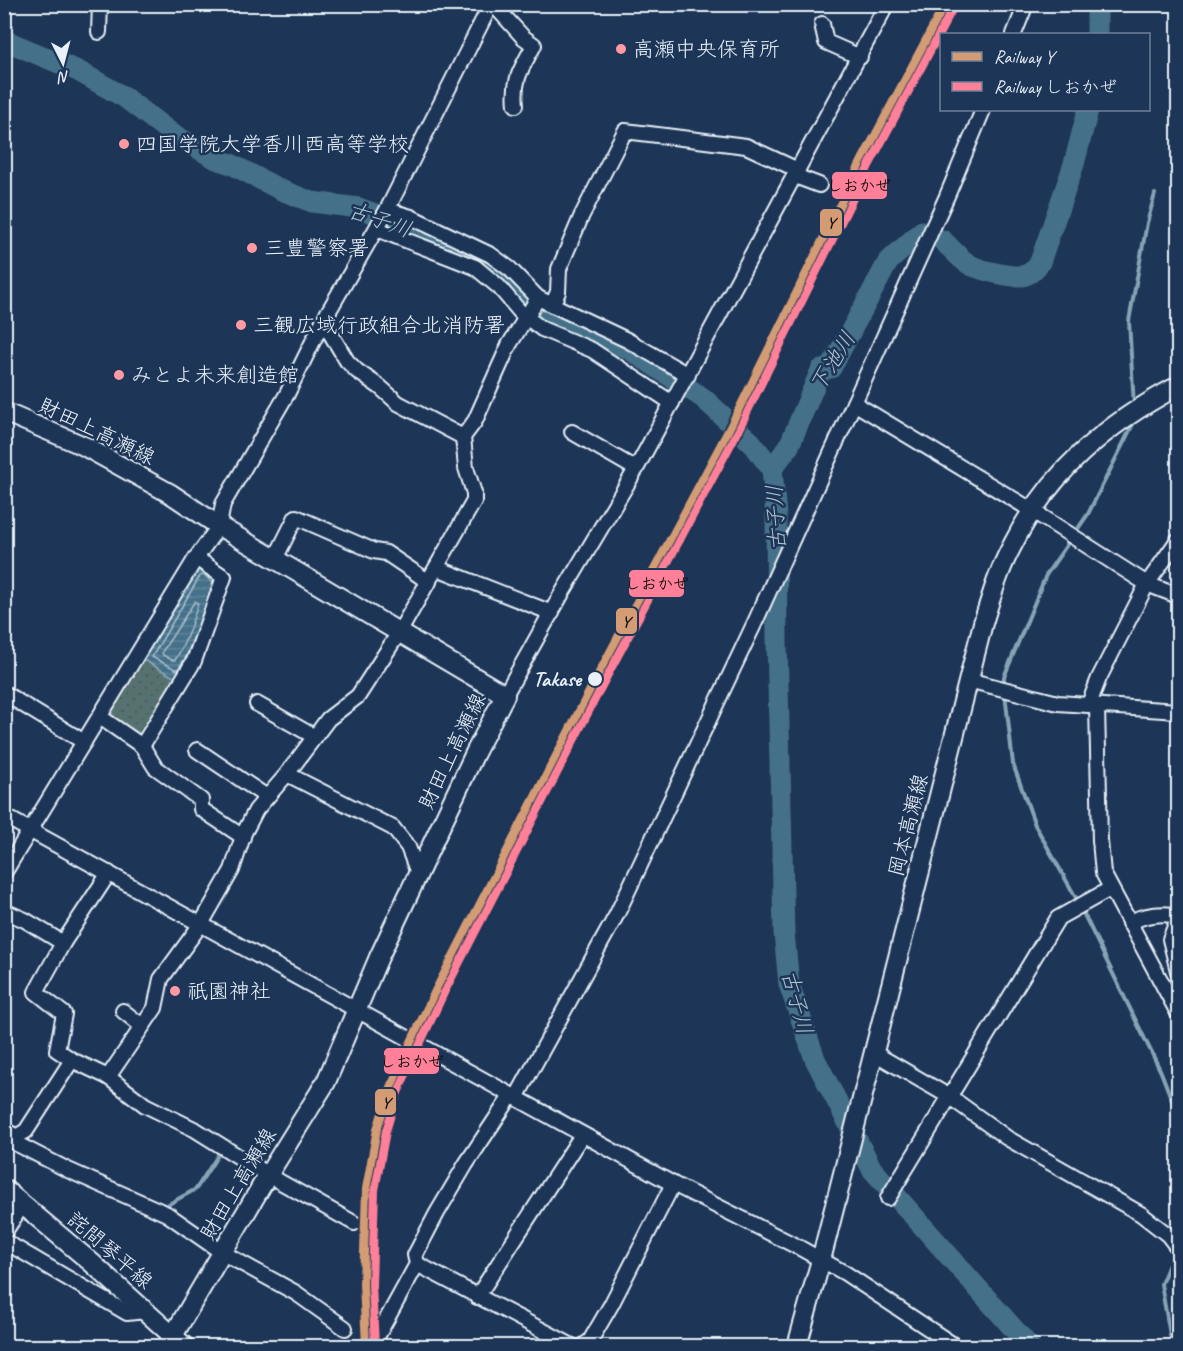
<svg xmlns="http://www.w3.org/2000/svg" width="1183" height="1351" font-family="Caveat,'Klee One',sans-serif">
<defs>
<pattern id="park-dots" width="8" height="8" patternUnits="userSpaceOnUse" patternTransform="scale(1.5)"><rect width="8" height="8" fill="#57726f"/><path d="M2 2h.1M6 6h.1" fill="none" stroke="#4e5b5b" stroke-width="1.8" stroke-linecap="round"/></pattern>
<pattern id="water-rules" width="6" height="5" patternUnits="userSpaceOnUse" patternTransform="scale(1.5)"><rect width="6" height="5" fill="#447089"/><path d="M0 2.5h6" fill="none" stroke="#5f859a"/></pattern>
</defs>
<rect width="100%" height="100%" fill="#1d3557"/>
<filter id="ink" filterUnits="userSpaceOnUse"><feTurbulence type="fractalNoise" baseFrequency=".0167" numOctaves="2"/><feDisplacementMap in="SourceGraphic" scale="12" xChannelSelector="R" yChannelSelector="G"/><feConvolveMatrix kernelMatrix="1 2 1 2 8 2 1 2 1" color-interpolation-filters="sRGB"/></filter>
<g filter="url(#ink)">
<polygon fill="url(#park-dots)" stroke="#a0b2b4" stroke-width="1.5" points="142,659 179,680 142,740 106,717"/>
<polygon fill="url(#water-rules)" stroke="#86a4b5" stroke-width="1.5" points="200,565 221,580 205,627 179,680 142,659"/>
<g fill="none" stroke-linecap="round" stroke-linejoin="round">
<g stroke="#a6bdcc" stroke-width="1.5">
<path d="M195 601 198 604C192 623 186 643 175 660H172L163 655 162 652Z"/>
<polyline points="193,639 186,657 177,670 152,657 200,576 204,575 213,583"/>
</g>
<g stroke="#86a4b5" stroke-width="4">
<polyline points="1134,406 1129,321 1147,223 1155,194"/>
<polyline points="1004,685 1004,677 1046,575 1088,514 1135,420"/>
<polyline points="1005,693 1013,764 1035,825 1075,896 1161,1072 1178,1116"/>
<polyline points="167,1205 196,1189 220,1152"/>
<polyline points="1172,1346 1161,1284 1175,1250"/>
</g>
<g stroke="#447089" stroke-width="21">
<polyline points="1097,34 1097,4"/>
<polyline points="4,40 78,71 124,97 171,133 216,159 231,164 281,190 312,202 359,208 403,224 463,250 492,268 522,299 550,317 629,349 703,398 751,442 772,469 776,516 777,641 784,933 789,984 815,1059 872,1169 1029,1346"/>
<path d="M942 240C950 247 958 257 967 263 977 270 1009 277 1022 276 1030 275 1036 268 1040 262L1074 164 1088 110"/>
<polyline points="772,469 789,446 821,370 831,368 888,262 922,231"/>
</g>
<defs>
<g id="minor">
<path d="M493 4 523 37 534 45C522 68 513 78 516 105"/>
<polyline points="822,24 826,42 860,57"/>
<polyline points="99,32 100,4"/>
<polyline points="1014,34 1026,4"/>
<polyline points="795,176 819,185"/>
<polyline points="387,210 411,217 491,255 510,269 538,298 627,340 688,375"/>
<polyline points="377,229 475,267 499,287 521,313 542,329 592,350 672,403"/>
<polyline points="552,305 558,292 559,269 582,215 625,131 746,146 798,170"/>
<polyline points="323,321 347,361 357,371 380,387 398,403 463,437"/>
<polyline points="854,403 1033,511 1147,584 1178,596"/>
<polyline points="572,432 636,469"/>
<polyline points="275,559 296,517 374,551 386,553 429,582"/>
<polyline points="437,568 552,613"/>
<polyline points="968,680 1058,703 1178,711"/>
<polyline points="4,693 84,742"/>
<polyline points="505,695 561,595 636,469 887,4"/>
<polyline points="257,704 315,737"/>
<polyline points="1089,704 1099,678 1147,584 1178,540"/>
<polyline points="1097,706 1100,841 1103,873 1178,1013"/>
<polyline points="100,717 142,746 155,767 201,800 201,809 243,837"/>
<polyline points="142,746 194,661 224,577 196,558"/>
<polyline points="197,750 267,797"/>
<polyline points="287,774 393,828 408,847 418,873"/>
<polyline points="4,816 673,1184 800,1248 845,1273 955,1346"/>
<polyline points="4,873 196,558 219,526 223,504 287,394 323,321 387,210 491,4"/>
<polyline points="4,911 25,920 63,943"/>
<polyline points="1178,919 1170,939 1178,971"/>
<path d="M1129 923C1142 915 1163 912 1178 916"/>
<polyline points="123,1011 142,1026"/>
<polyline points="874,1053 950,1097 1007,1138 1141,1214 1168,1235 1178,1248"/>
<polyline points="72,1060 57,1050 64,1014 36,992 63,943 109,873"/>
<polyline points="108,1077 155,1008 161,979 201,924 232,870 244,833 256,810 287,774 328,719 358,696 400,631 474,501 474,493 466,468 463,437 475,421 509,345 538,298"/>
<polyline points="516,1098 617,914 756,620 854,403 947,196 983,110"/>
<polyline points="16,1137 17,1144 68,1170 167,1214 223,1253 296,1293 345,1328"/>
<polyline points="4,1142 10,1133 16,1137 26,1131 72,1060 108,1077 145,1105 196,1130 268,1175 354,1223"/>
<polyline points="888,1198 1058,918 1110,889"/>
<polyline points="4,1233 23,1204"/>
<polyline points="4,1241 127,1313 145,1311"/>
<polyline points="417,1264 572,1346"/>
<polyline points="477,1297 582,1135"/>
<polyline points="372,1346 417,1264 415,1255 437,1213 466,1164 511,1096"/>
<polyline points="583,1346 590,1341 611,1305 673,1184"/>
</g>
<g id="major">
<polyline points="4,412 84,446 171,494 219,526 505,695 475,753 379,957 326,1082 268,1175 167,1346"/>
<polyline points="4,1189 92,1263 184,1346"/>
<path d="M797 1346 821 1260 983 623C991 597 999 570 1012 546 1049 472 1106 424 1178 386"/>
</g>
</defs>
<use href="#minor" stroke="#e8f1f8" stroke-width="18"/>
<use href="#major" stroke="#e8f1f8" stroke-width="22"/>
<use href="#minor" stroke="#1d3557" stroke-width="14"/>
<use href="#major" stroke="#1d3557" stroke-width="18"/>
<defs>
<polyline id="rail-1" points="366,1346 363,1284 366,1189 377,1129 389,1092 403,1059 436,989 595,680 729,429 862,160 945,4"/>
<polyline id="rail-2" points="375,1346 372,1284 375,1190 386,1131 397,1095 411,1063 444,993 603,684 737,433 870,164 953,8"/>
</defs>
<use href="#rail-1" stroke="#1d3557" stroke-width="12"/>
<use href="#rail-2" stroke="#1d3557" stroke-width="12"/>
<use href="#rail-1" stroke="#d39c74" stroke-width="8"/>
<use href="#rail-2" stroke="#ff8098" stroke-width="8"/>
</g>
</g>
<g fill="#ff9aa2" stroke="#1d3557" stroke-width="2">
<circle cx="621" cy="49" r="6"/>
<circle cx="124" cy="144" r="6"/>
<circle cx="252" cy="248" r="6"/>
<circle cx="241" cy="325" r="6"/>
<circle cx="119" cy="375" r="6"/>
<circle cx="175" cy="991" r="6"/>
</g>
<circle fill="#e8f1f8" stroke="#1d3557" stroke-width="2" cx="595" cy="679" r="8"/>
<g text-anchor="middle" stroke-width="5" stroke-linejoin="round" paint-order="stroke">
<g font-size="21" fill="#e8f1f8" stroke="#1d3557" text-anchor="start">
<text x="633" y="56">高瀬中央保育所</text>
<text x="136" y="151">四国学院大学香川西高等学校</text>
<text x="264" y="255">三豊警察署</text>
<text x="253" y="332">三観広域行政組合北消防署</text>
<text x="131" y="382">みとよ未来創造館</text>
<text x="187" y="998">祇園神社</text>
</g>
<g font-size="21" fill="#e8f1f8" stroke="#1d3557">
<text transform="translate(97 431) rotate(26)" y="7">財田上高瀬線</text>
<text transform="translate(452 751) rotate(-64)" y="7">財田上高瀬線</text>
<text transform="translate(908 825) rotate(-76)" y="7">岡本高瀬線</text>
<text transform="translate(238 1184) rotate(-59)" y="7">財田上高瀬線</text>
<text transform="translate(110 1250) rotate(41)" y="7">詫間琴平線</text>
</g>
<g font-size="21" font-weight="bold" fill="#e8f1f8" stroke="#1d3557" text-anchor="end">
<text x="581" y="686">Takase</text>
</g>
<g font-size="22" font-style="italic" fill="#afc4d1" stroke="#1d3557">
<text transform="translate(380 219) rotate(19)" y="8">古子川</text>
<text transform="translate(832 361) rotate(-58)" y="8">下池川</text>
<text transform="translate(775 518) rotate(-93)" y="8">古子川</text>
<text transform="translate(798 1002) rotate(75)" y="8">古子川</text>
</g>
</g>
<g stroke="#1d3557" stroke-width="2">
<rect x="831" y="171" width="57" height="29" rx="6" fill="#ff8098"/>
<rect x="819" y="208" width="24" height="29" rx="6" fill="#d39c74"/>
<rect x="628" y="569" width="57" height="29" rx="6" fill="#ff8098"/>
<rect x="615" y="607" width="23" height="28" rx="6" fill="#d39c74"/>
<rect x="383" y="1047" width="57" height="28" rx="6" fill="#ff8098"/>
<rect x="374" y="1088" width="23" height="28" rx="6" fill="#d39c74"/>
</g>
<g font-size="16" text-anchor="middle" font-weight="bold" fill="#111">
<text x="859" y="191">しおかぜ</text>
<text x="831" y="228">Y</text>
<text x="657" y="589">しおかぜ</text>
<text x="626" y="627">Y</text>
<text x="412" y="1067">しおかぜ</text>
<text x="386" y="1108">Y</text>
</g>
<rect width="1183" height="1351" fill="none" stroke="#1d3557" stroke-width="24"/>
<rect x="12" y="12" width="1159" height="1327" fill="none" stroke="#e8f1f8" stroke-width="2" filter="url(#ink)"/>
<rect x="940" y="33" width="210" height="78" fill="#1d3557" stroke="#6e8097" stroke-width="1.5"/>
<rect x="952" y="52" width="30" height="9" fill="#d39c74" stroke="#6e8097" stroke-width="1.5"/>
<text x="994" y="63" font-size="18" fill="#e8f1f8">Railway Y</text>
<rect x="952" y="82" width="30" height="9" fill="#ff8098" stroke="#6e8097" stroke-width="1.5"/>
<text x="994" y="93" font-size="18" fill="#e8f1f8">Railway しおかぜ</text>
<g transform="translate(63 63) rotate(174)" stroke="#1d3557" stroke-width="4.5" paint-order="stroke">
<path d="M0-4.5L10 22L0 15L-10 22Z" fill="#e8f1f8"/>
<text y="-9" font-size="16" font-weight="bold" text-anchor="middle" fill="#e8f1f8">N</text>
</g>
</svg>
